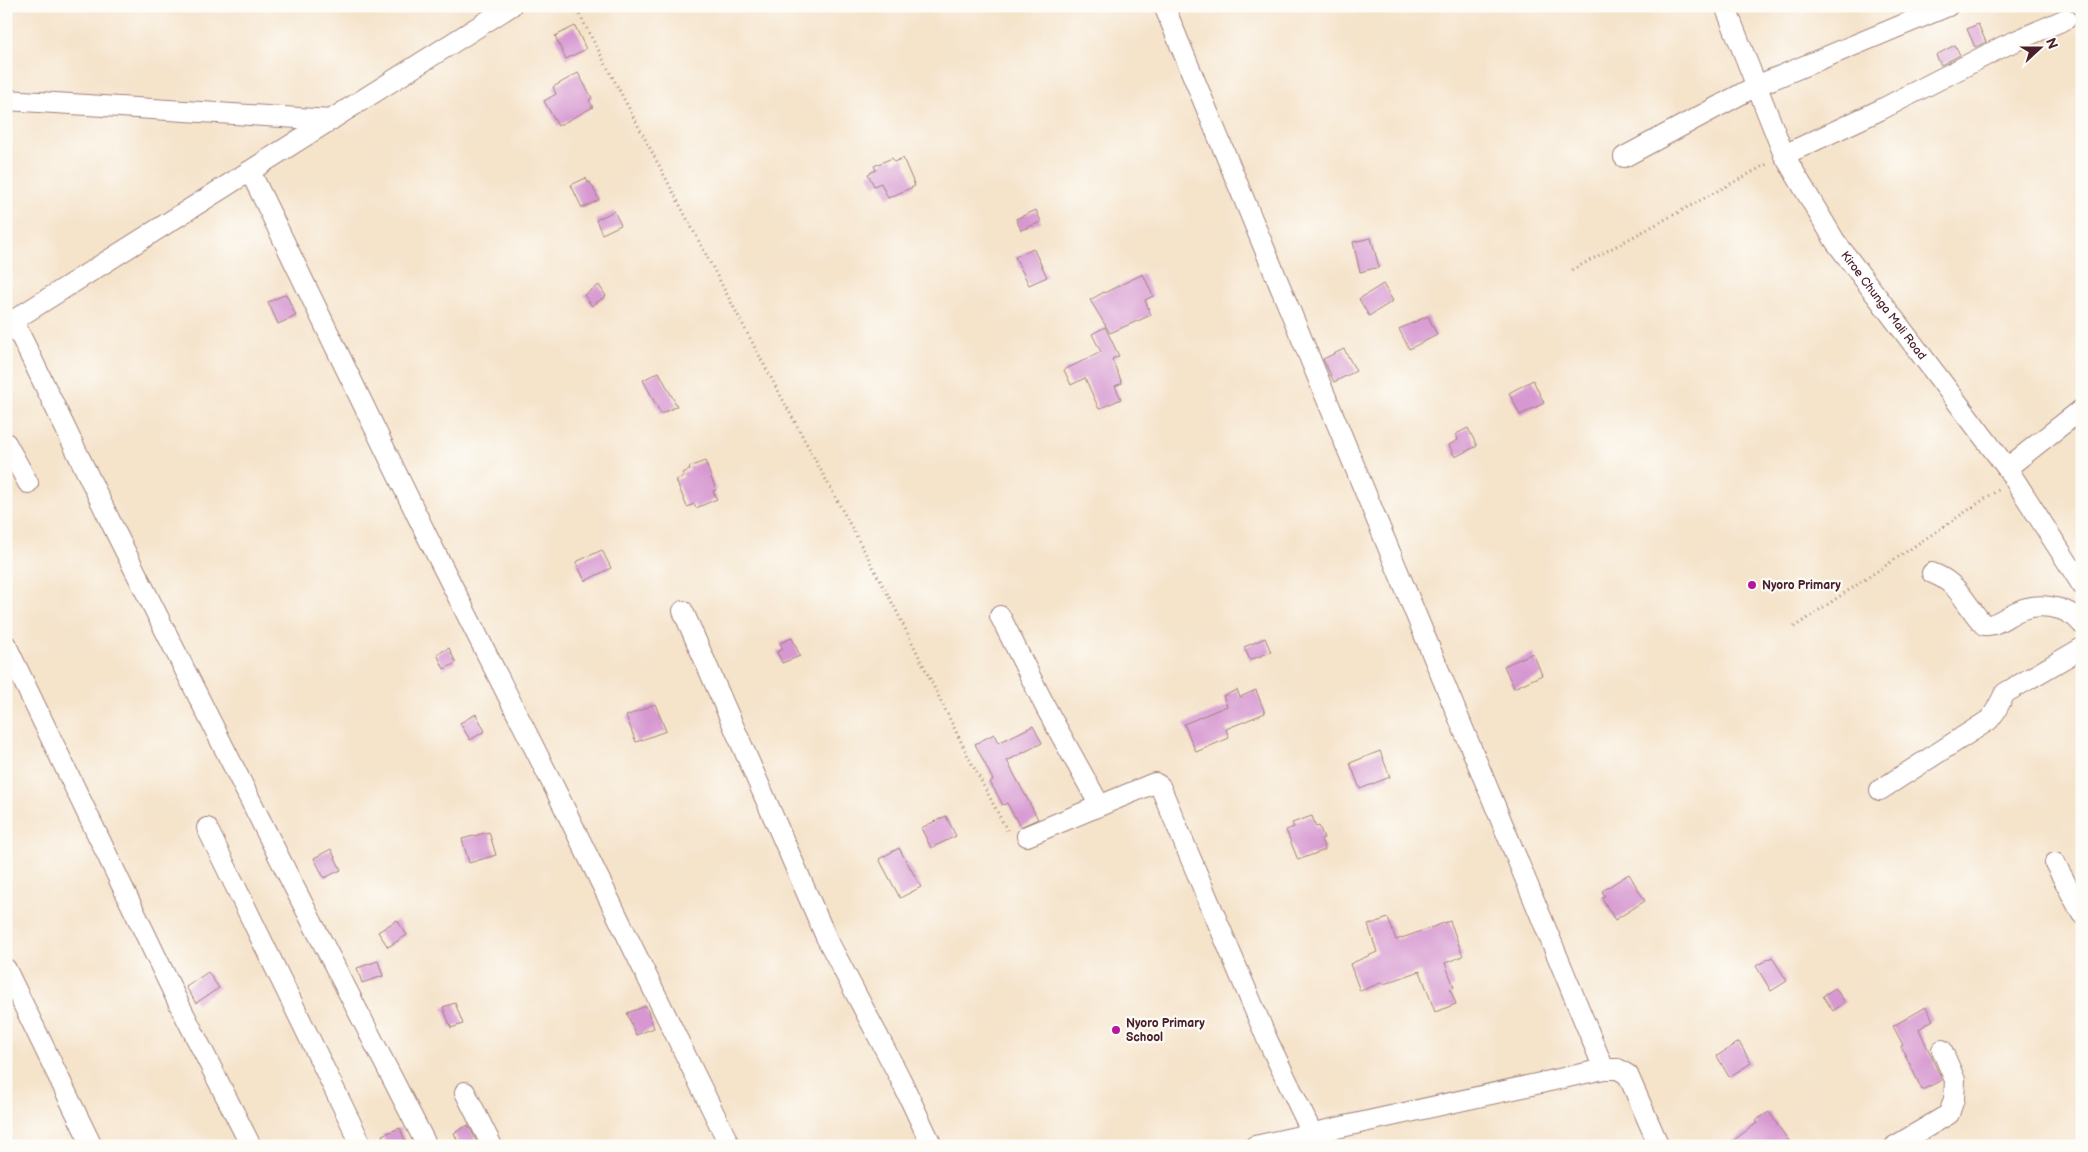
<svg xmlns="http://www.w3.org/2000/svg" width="2088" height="1152" font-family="'Balsamiq Sans',sans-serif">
<rect width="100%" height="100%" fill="#fdfcf7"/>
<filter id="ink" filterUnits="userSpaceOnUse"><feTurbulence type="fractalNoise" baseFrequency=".02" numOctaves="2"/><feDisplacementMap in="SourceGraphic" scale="10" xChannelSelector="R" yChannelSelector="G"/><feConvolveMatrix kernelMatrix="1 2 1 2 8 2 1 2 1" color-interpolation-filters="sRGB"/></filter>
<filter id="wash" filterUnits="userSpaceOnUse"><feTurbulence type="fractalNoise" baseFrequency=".0096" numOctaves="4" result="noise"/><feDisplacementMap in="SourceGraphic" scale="20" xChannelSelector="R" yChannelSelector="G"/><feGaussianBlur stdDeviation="1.12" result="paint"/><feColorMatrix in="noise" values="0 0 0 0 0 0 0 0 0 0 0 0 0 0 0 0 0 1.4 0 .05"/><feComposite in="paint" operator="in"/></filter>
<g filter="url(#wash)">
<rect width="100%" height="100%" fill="#f5e3ca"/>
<g id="blocks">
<g fill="#d798d1">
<polygon points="1978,24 1986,42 1975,47 1967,29"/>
<polygon points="575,26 586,49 566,59 555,36"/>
<polygon points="1955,45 1960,55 1941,65 1936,55"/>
<polygon points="578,73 592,98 589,100 593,107 558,126 544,101 556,94 553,87"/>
<polygon points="892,158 894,162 903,158 915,186 888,198 881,183 874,186 868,174 876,170 874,166"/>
<polygon points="586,178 588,183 590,182 599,200 582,208 571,185"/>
<polygon points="1036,210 1041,222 1021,230 1016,219"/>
<polygon points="614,211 621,225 602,234 596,220"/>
<polygon points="1371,238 1379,267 1360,272 1353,242"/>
<polygon points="1033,248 1047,277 1029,285 1015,257"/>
<polygon points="1143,274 1153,296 1145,300 1151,315 1110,333 1090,300 1104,292 1104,293"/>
<polygon points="1383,284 1393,301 1369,316 1359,299"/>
<polygon points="599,285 606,296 592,306 584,295"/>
<polygon points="286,294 296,316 278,324 268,302"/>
<polygon points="1428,316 1437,335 1409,349 1399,329"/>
<polygon points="1105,327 1119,356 1112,359 1122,383 1115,386 1121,399 1099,409 1085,378 1071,385 1064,370 1101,352 1092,334"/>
<polygon points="1344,349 1356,371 1334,382 1323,359"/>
<polygon points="659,372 677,406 661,414 643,380"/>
<polygon points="1533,380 1544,403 1520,415 1509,393"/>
<polygon points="1468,428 1477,446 1455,457 1449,445 1458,440 1456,434"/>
<polygon points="705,461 716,490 713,491 717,499 696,508 694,504 687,507 676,480 684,477 682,473 690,470 689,467"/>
<polygon points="602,550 611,568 585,581 576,562"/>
<polygon points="792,638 800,656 782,663 777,652 783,649 780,643"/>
<polygon points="1265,638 1271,652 1250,660 1244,647"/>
<polygon points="449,648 456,663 444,669 437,654"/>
<polygon points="1533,653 1542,675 1514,688 1504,666"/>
<polygon points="1237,690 1240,697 1256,690 1265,713 1226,729 1229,738 1196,752 1184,724 1227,706 1223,696"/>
<polygon points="655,704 666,731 636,742 626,716"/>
<polygon points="476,714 485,731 470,740 460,723"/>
<polygon points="1033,726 1042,743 1007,761 1038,819 1020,827 1007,803 1003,805 990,782 993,780 975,744 994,734 998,743"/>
<polygon points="1380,751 1390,777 1360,789 1350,763"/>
<polygon points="946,816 956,836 931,848 921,828"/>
<polygon points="1312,816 1316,827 1319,826 1324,838 1321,839 1325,850 1298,860 1286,830 1294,827 1292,823"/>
<polygon points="489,832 496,855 469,863 462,839"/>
<polygon points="899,848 921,887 900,898 879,859"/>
<polygon points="331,849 341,870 324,878 314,858"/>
<polygon points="1629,874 1645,901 1615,920 1602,898 1605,896 1602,891"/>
<polygon points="1388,918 1396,940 1450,921 1463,956 1445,963 1454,987 1450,989 1456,1004 1435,1012 1420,971 1384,984 1383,982 1360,991 1350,964 1377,952 1368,925"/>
<polygon points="397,920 407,935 388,947 378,932"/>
<polygon points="1772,957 1787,981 1771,991 1756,966"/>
<polygon points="378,961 383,976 362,983 357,968"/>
<polygon points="208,972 219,988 196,1003 186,987"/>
<polygon points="1835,988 1845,1002 1833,1011 1823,996"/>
<polygon points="455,1003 463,1024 451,1028 443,1007"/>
<polygon points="646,1006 654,1028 636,1035 627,1013"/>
<polygon points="1926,1007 1933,1020 1919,1029 1942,1080 1922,1090 1901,1046 1903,1045 1893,1026"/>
<polygon points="1739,1042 1751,1063 1729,1077 1717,1056"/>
<polygon points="1769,1112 1792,1146 1726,1146 1757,1123 1755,1121"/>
<polygon points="468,1125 472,1132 479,1146 460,1146 454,1133"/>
<polygon points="400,1128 407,1146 387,1146 382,1135"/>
</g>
</g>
</g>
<g filter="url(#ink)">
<use href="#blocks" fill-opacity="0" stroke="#a0817a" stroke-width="1"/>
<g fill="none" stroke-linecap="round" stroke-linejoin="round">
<defs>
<g id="minor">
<polyline points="1164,6 1604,1069"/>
<path id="s1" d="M1725 6 1784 155 1835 241 2007 468 2082 585"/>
<polyline points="6,100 331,120"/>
<polyline points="1784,155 1880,110 2004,46 2066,19"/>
<polyline points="1624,157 1756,86 1948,6"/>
<polyline points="250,171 427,536 556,791 730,1146"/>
<polyline points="13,320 116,533 291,881 427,1146"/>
<polyline points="6,325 511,6"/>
<polyline points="6,443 28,483"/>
<polyline points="2007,468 2082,409"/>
<path d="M1932 573C1961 584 1965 605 1984 625 1995 627 2007 616 2016 612 2036 602 2068 605 2082 624"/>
<polyline points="683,611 826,937 900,1078 932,1146"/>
<polyline points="1000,616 1047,710 1099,804"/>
<polyline points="6,645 177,1000 251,1146"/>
<polyline points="1880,790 1989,720 1995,712 2005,693 2082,648"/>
<polyline points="207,828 362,1146"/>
<polyline points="1027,836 1152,784 1155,783 1160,786 1267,1039 1312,1133"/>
<polyline points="2055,863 2082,914"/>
<polyline points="6,969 92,1146"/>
<polyline points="465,1092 492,1146"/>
<polyline points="1255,1146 1604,1069 1618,1069 1628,1075 1659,1146"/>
<polyline points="1895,1146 1949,1114 1954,1099 1955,1080 1942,1050"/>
</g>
</defs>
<use href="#minor" stroke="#a0817a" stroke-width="22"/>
<g stroke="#a0817a" stroke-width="3" stroke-dasharray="1 4" stroke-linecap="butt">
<polyline points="575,6 762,361 895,608 971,762 1009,834"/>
<polyline points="1572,270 1769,163"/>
<polyline points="1794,627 2001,488"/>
</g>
<use href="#minor" stroke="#fff" stroke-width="20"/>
</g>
</g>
<g fill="#b5179e" stroke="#fdfcf7" stroke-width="2">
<circle cx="1752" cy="585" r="5"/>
<circle cx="1116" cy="1030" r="5"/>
</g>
<g text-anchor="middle" stroke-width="4.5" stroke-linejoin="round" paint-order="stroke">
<g font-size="12" fill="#4a1f2b" stroke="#fdfcf7">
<text dy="4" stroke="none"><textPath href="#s1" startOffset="341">Kiroe Chunga Mali Road</textPath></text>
</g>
<g font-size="12" font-weight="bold" fill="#4a1f2b" stroke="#fdfcf7" text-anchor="start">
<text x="1762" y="589">Nyoro Primary</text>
<text x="1126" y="1027">Nyoro Primary<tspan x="1126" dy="14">School</tspan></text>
</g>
</g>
<rect width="2088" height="1152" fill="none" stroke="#fdfcf7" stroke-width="25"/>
<g transform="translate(2040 48) rotate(69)" stroke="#fdfcf7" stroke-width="4" paint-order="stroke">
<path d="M0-4L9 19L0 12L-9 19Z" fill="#4a1f2b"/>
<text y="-8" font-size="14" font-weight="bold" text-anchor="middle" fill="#4a1f2b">N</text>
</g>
</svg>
